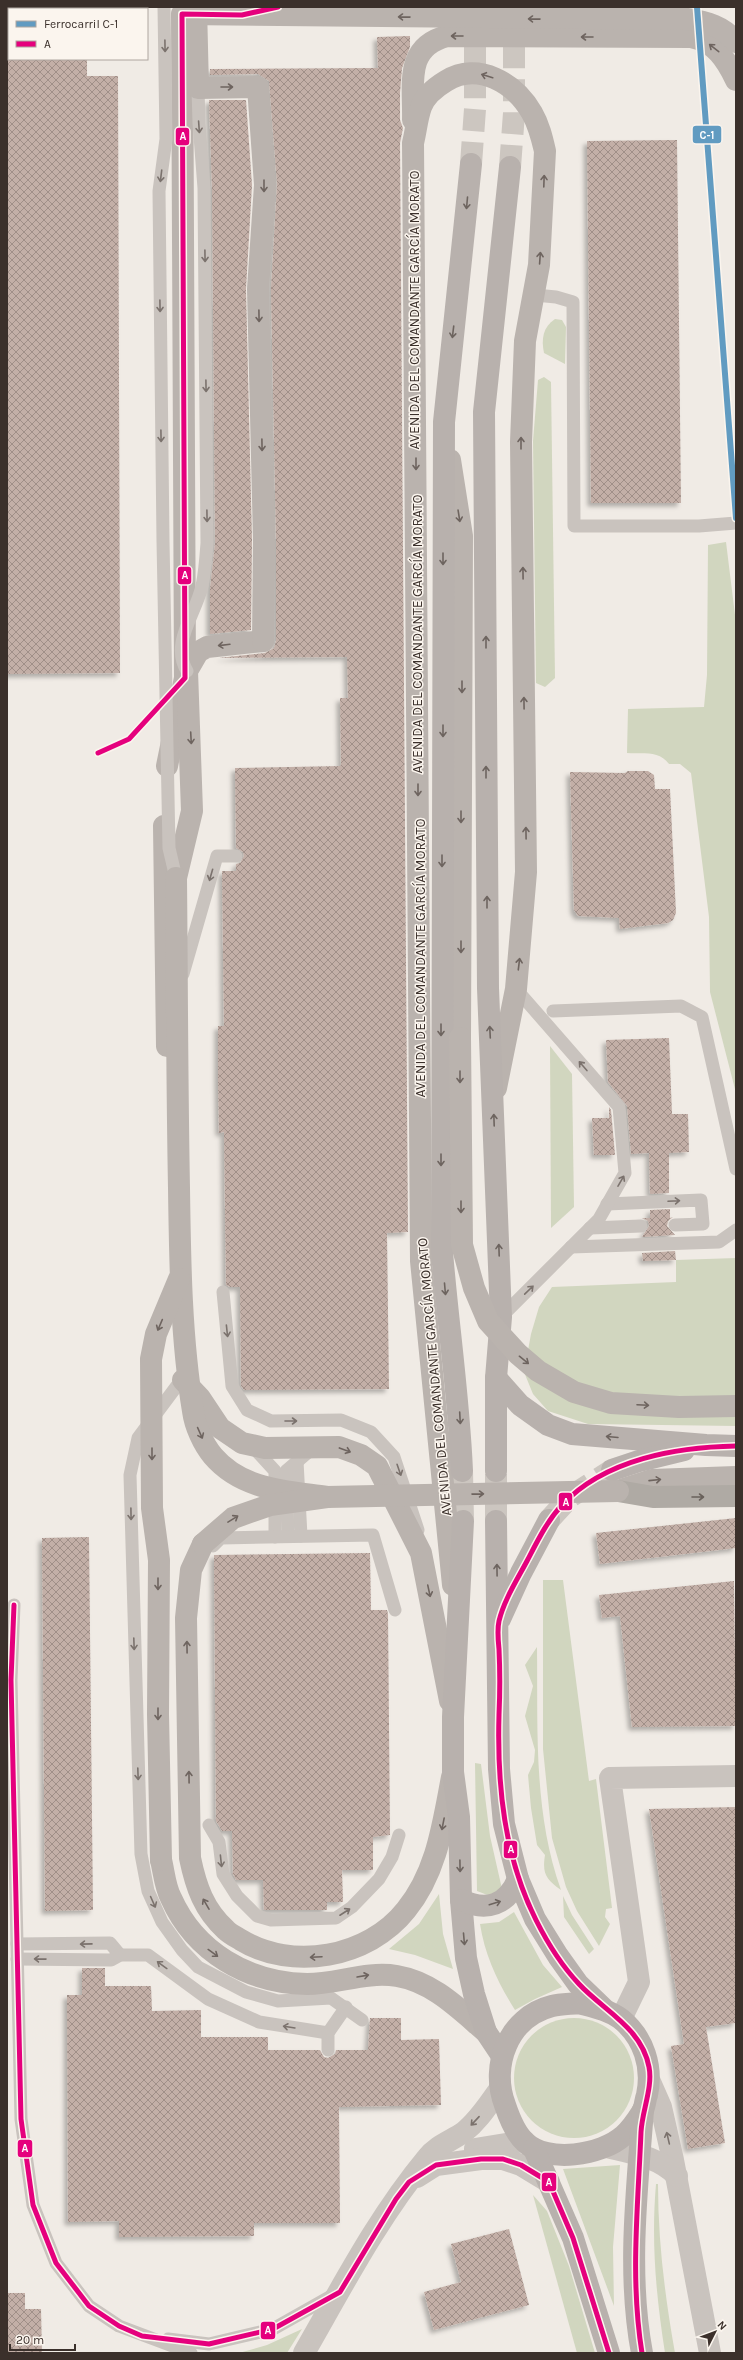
<svg xmlns="http://www.w3.org/2000/svg" width="743" height="2360" font-family="Karla,sans-serif">
<defs>
<pattern id="building-cross-hatch" width="8" height="8" patternUnits="userSpaceOnUse"><rect width="8" height="8" fill="#c3afa7"/><path d="M0 0l8 8M0 8l8-8" fill="none" stroke="#a08f88"/></pattern>
<filter id="shadow"><feDropShadow dx="-3.5" dy="3.5" stdDeviation="2" flood-color="#0004"/></filter>
</defs>
<rect width="100%" height="100%" fill="#f0ebe5"/>
<g fill="#d1d6bf">
<path d="M555 319 562 320 566 327 565 364 544 353C541 339 543 327 555 319Z"/>
<polygon points="544,377 551,382 555,678 545,687 536,683 533,441 538,380"/>
<path d="M726 542 736 623V1093L710 992 709 917 691 773 680 764H669C659 750 644 754 627 753L628 709 704 707 707 675 708 545Z"/>
<polygon points="550,1046 572,1074 574,1207 551,1228"/>
<polygon points="736,1258 736,1426 588,1424 548,1411 533,1394 524,1372 531,1334 539,1307 552,1287 676,1282 676,1260"/>
<polygon points="543,1580 563,1580 589,1781 596,1779 612,1908 606,1909 605,1917 610,1924 599,1946 577,1911 566,1887 552,1838 543,1749"/>
<path d="M537 1647C538 1728 533 1812 561 1890 546 1879 542 1874 545 1855L537 1845 531 1808 528 1775 534 1762 535 1750 525 1716 533 1686 525 1665Z"/>
<polygon points="475,1763 481,1764 490,1836 502,1889 490,1896 477,1891"/>
<polygon points="439,1894 443,1934 453,1969 415,1955 389,1949 419,1924"/>
<polygon points="563,1896 572,1915 594,1949 589,1954 564,1917"/>
<path d="M514 1912 543 1965 562 1987 535 1999 515 2010C498 1983 485 1956 480 1924L499 1922Z"/>
<circle cx="574" cy="2078" r="60"/>
<polygon points="620,2165 613,2247 614,2306 563,2169"/>
<path d="M656 2184H658C658 2241 665 2297 675 2353H665C656 2295 651 2242 656 2184Z"/>
<polygon points="533,2195 547,2211 569,2266 595,2353 577,2353"/>
<polygon points="302,2329 287,2353 239,2353 267,2345"/>
</g>
<g fill="url(#building-cross-hatch)" filter="url(#shadow)">
<polygon points="410,36 410,47 402,68 400,93 400,120 403,128 400,143 408,1232 387,1233 389,1389 244,1390 241,1386 240,1287 230,1287 226,1285 224,1132 219,1133 218,1080 218,1026 224,1026 222,871 236,871 236,864 240,863 244,856 243,852 236,848 235,768 341,766 340,698 348,698 347,657 218,658 265,653 274,648 276,641 276,540 271,289 277,184 269,81 258,74 210,75 210,69 378,68 377,37"/>
<polygon points="7,59 87,59 87,76 118,76 120,673 7,674"/>
<polygon points="209,100 246,100 252,185 246,289 252,540 251,630 210,634 210,589 215,543 212,188"/>
<polygon points="677,140 681,503 591,503 587,141"/>
<polygon points="628,771 648,771 654,775 655,789 670,789 676,913 673,920 668,923 620,929 619,918 578,916 574,910 570,772 625,773"/>
<polygon points="669,1038 672,1114 688,1114 689,1152 669,1153 669,1193 650,1194 649,1153 631,1154 627,1106 608,1082 606,1040"/>
<polygon points="609,1107 611,1110 615,1155 594,1155 592,1118 609,1118"/>
<polygon points="670,1209 670,1218 673,1217 668,1221 667,1226 675,1235 642,1237 649,1226 648,1221 642,1218 650,1218 650,1210"/>
<polygon points="675,1251 676,1260 643,1261 642,1253"/>
<polygon points="736,1518 736,1548 600,1564 596,1533"/>
<polygon points="89,1537 93,1910 45,1911 42,1538"/>
<polygon points="370,1553 371,1610 387,1610 388,1614 390,1835 373,1837 373,1870 342,1870 343,1902 327,1902 327,1910 264,1910 263,1880 236,1880 233,1874 232,1831 222,1831 216,1821 214,1555"/>
<polygon points="734,1581 736,1726 632,1727 620,1616 602,1618 599,1595"/>
<polygon points="736,1807 736,2023 706,2027 725,2143 688,2149 671,2046 684,2044 649,1809"/>
<polygon points="82,1968 105,1968 105,1986 151,1986 152,2011 201,2010 201,2037 268,2037 268,2050 320,2050 324,2057 328,2058 335,2054 336,2050 368,2050 370,2018 401,2018 401,2040 439,2039 441,2105 339,2107 340,2223 254,2223 254,2236 119,2237 119,2221 68,2222 67,1995 82,1995"/>
<polygon points="509,2229 529,2305 434,2330 424,2292 461,2282 451,2244"/>
<polygon points="7,2293 25,2293 25,2309 41,2309 42,2353 7,2353"/>
</g>
<g fill="none" stroke-linecap="round" stroke-linejoin="round">
<g stroke="#ccc6c0" stroke-width="22" stroke-dasharray="22 11" stroke-linecap="butt">
<polyline points="471,164 475,109 475,18"/>
<polyline points="510,167 514,113 514,18"/>
<polyline points="462,1471 463,1521"/>
<polyline points="549,1520 570,1497 612,1470"/>
<polyline points="496,1521 496,1474"/>
</g>
<g stroke="#c9c3be" stroke-width="13">
<polyline points="535,295 556,297 573,302 574,526 699,526 736,523"/>
<polyline points="183,974 217,856 236,856"/>
<polyline points="553,1011 681,1006 702,1017 736,1169"/>
<polyline points="607,1204 701,1200 703,1224 675,1225"/>
<polyline points="590,1228 641,1226"/>
<polyline points="571,1247 719,1242 736,1230"/>
<polyline points="223,1292 232,1386 247,1410 271,1421 341,1420 371,1432 394,1457 418,1530"/>
<polyline points="501,1317 599,1219 625,1173 619,1107 516,989"/>
<polyline points="182,1379 138,1438 130,1475 141,1854 148,1891 162,1922 182,1950 198,1967 246,1992 278,2001 331,1998 362,2020"/>
<polyline points="253,1447 275,1471 275,1537"/>
<polyline points="297,1461 301,1536"/>
<polyline points="288,1536 286,1471 313,1448"/>
<polyline points="213,1546 221,1538 373,1535 395,1610"/>
<polyline points="14,1605 11,1680 21,2119 33,2205 56,2263 89,2306 119,2326 191,2353"/>
<polyline points="209,1825 219,1842 223,1874 237,1896 257,1916 271,1920 336,1918 352,1907 379,1879 392,1857 399,1835"/>
<polyline points="17,1944 110,1943 120,1955"/>
<polyline points="17,1959 111,1960 120,1955 148,1955 208,1999 259,2022 328,2033"/>
<polyline points="328,2050 328,2033 346,2007"/>
<polyline points="168,2339 209,2344 273,2329 335,2294"/>
</g>
<g stroke="#c9c3be" stroke-width="22">
<polyline points="621,2019 639,1982 610,1778 736,1776"/>
<polyline points="650,2082 661,2107 673,2160 710,2353"/>
<path d="M607 2147C632 2153 659 2157 677 2176"/>
<polyline points="475,2149 524,2141"/>
<polyline points="417,2177 436,2165 481,2159 503,2159 521,2165 549,2182"/>
<path d="M304 2353C342 2287 378 2217 427 2158 437 2145 451 2141 464 2132 479 2120 488 2105 499 2090"/>
</g>
<g stroke="#bab3ae" stroke-width="22">
<path d="M413 120C414 85 404 47 447 36L691 37C715 42 726 59 736 80"/>
<polyline points="450,460 462,536 460,1038"/>
<path d="M167 766 185 678 182 14 687 19C707 22 723 26 736 42"/>
<polyline points="164,826 167,1046"/>
<polyline points="176,878 192,811 187,671 198,652 207,647 263,641"/>
<polyline points="183,1380 200,1398 220,1428 242,1443 265,1448 339,1447 361,1455 377,1466 421,1553 450,1701"/>
<polyline points="618,1491 652,1480 736,1477"/>
<path d="M203 1544 191 1570 186 1618 190 1858C196 1887 204 1910 226 1930 230 1934 236 1937 241 1940 292 1971 368 1958 406 1910 437 1872 443 1824 452 1777"/>
<path d="M453 1585 421 1261 413 143C416 131 417 118 421 107 425 96 436 87 446 81 478 61 515 83 532 113 539 125 542 138 545 151L539 265 525 341 521 442 526 872 516 989 496 1088"/>
<path d="M161 1860C164 1872 165 1887 171 1898 195 1952 248 1983 307 1984 337 1984 366 1971 397 1976 433 1982 459 2009 486 2032"/>
</g>
<g stroke="#b8b1ad" stroke-width="22">
<polyline points="496,1378 520,1405 548,1425 572,1434 706,1445 736,1446"/>
<polyline points="612,1470 639,1461 684,1450"/>
<path d="M462 1471C459 1398 448 1325 442 1252L444 422 471 164"/>
<polyline points="496,1471 496,1378 501,1317 488,988 484,412 510,167"/>
<polyline points="463,1521 453,1717 453,1772 459,1817 461,1900 466,1958 474,1994 486,2032 502,2056"/>
<polyline points="496,1521 499,1769 504,1824 518,1879 535,1919 558,1956 578,1984 605,2010"/>
<polyline points="500,1619 521,1573 549,1520"/>
<path d="M461 1900C487 1912 507 1905 518 1879"/>
<path d="M579 2003C594 2007 609 2010 621 2019 644 2038 653 2067 647 2095 645 2100 645 2108 642 2112 637 2120 630 2130 623 2136 602 2155 547 2164 525 2142 515 2133 509 2117 505 2105 490 2066 508 2017 552 2006 560 2004 570 2004 579 2003Z"/>
<polyline points="534,2149 573,2238 609,2353"/>
<path d="M642 2353C627 2274 637 2190 643 2110"/>
</g>
<polyline stroke="#afaaa4" stroke-width="22" points="618,1491 653,1497 736,1496"/>
<g stroke="#c9c3be" stroke-width="13">
<polyline points="164,7 166,139 159,191 163,541 169,848 176,878"/>
<path d="M187 671C170 643 196 614 202 586 205 572 206 557 207 543L204 188 199 123 198 88"/>
</g>
<g stroke="#bab3ae" stroke-width="22">
<polyline points="196,7 198,88 258,87 265,185 258,289 264,540 263,641"/>
<path d="M176 878C177 981 177 1084 179 1188 180 1262 181 1338 193 1411 195 1426 203 1444 213 1456 242 1490 286 1491 327 1497"/>
<polyline points="460,1038 462,1245 474,1288 488,1321 518,1354 538,1371 574,1392 611,1403 679,1407 736,1406"/>
<polyline points="203,1544 233,1518 270,1505 327,1497 618,1491"/>
<polyline points="161,1860 158,1714 159,1560 152,1508 151,1359 156,1334 179,1279"/>
</g>
<defs>
<g id="bus-1">
<polyline points="98,753 129,739 185,678 182,14 242,15 278,7"/>
<polyline points="14,1605 11,1680 21,2119 33,2205 56,2263 89,2306 119,2326 142,2336 209,2344 273,2329 340,2292 396,2199 409,2182 436,2165 481,2159 503,2159 521,2165 549,2182 573,2238 609,2353"/>
<path d="M642 2353C630 2279 638 2207 641 2132 642 2111 653 2087 649 2067 642 2028 603 2010 579 1984 561 1965 547 1942 536 1920 504 1856 497 1785 499 1715 500 1693 500 1670 499 1649 498 1639 497 1630 499 1621 504 1600 517 1580 527 1561 537 1542 547 1521 562 1505 605 1459 677 1447 736 1446"/>
</g>
</defs>
<use href="#bus-1" stroke="#fbf5ee" stroke-width="8"/>
<use href="#bus-1" stroke="#e5007d" stroke-width="5"/>
<defs>
<polyline id="rail-1" points="697,7 736,518"/>
</defs>
<use href="#rail-1" stroke="#fbf5ee" stroke-width="9"/>
<use href="#rail-1" stroke="#619bc1" stroke-width="6"/>
</g>
<defs><path id="oneway-shaft" d="M-6 0H5M1.5-3L5.5 0L1.5 3" fill="none" stroke-width="1.6" stroke-linecap="round" stroke-linejoin="round"/></defs>
<g stroke="#6e645f">
<use href="#oneway-shaft" transform="translate(404 17) rotate(-179)"/>
<use href="#oneway-shaft" transform="translate(534 19) rotate(-179)"/>
<use href="#oneway-shaft" transform="translate(457 36) rotate(-180)"/>
<use href="#oneway-shaft" transform="translate(587 37) rotate(-180)"/>
<use href="#oneway-shaft" transform="translate(714 48) rotate(-142)"/>
<use href="#oneway-shaft" transform="translate(487 76) rotate(-163)"/>
<use href="#oneway-shaft" transform="translate(227 87)"/>
<use href="#oneway-shaft" transform="translate(544 181) rotate(-88)"/>
<use href="#oneway-shaft" transform="translate(264 186) rotate(90)"/>
<use href="#oneway-shaft" transform="translate(540 258) rotate(-86)"/>
<use href="#oneway-shaft" transform="translate(259 316) rotate(89)"/>
<use href="#oneway-shaft" transform="translate(521 443) rotate(-90)"/>
<use href="#oneway-shaft" transform="translate(262 445) rotate(89)"/>
<use href="#oneway-shaft" transform="translate(416 464) rotate(90)"/>
<use href="#oneway-shaft" transform="translate(459 516) rotate(81)"/>
<use href="#oneway-shaft" transform="translate(523 573) rotate(-91)"/>
<use href="#oneway-shaft" transform="translate(224 645) rotate(173)"/>
<use href="#oneway-shaft" transform="translate(462 687) rotate(90)"/>
<use href="#oneway-shaft" transform="translate(524 703) rotate(-91)"/>
<use href="#oneway-shaft" transform="translate(191 738) rotate(87)"/>
<use href="#oneway-shaft" transform="translate(418 790) rotate(90)"/>
<use href="#oneway-shaft" transform="translate(461 817) rotate(90)"/>
<use href="#oneway-shaft" transform="translate(526 833) rotate(-91)"/>
<use href="#oneway-shaft" transform="translate(461 947) rotate(90)"/>
<use href="#oneway-shaft" transform="translate(519 964) rotate(-83)"/>
<use href="#oneway-shaft" transform="translate(460 1077) rotate(90)"/>
<use href="#oneway-shaft" transform="translate(461 1207) rotate(90)"/>
<use href="#oneway-shaft" transform="translate(160 1325) rotate(113)"/>
<use href="#oneway-shaft" transform="translate(524 1360) rotate(39)"/>
<use href="#oneway-shaft" transform="translate(643 1405) rotate(3)"/>
<use href="#oneway-shaft" transform="translate(200 1433) rotate(66)"/>
<use href="#oneway-shaft" transform="translate(345 1450) rotate(20)"/>
<use href="#oneway-shaft" transform="translate(152 1454) rotate(90)"/>
<use href="#oneway-shaft" transform="translate(655 1480) rotate(-6)"/>
<use href="#oneway-shaft" transform="translate(478 1494) rotate(-1)"/>
<use href="#oneway-shaft" transform="translate(233 1519) rotate(-32)"/>
<use href="#oneway-shaft" transform="translate(158 1584) rotate(90)"/>
<use href="#oneway-shaft" transform="translate(429 1591) rotate(78)"/>
<use href="#oneway-shaft" transform="translate(187 1647) rotate(-91)"/>
<use href="#oneway-shaft" transform="translate(158 1714) rotate(90)"/>
<use href="#oneway-shaft" transform="translate(189 1777) rotate(-91)"/>
<use href="#oneway-shaft" transform="translate(443 1824) rotate(101)"/>
<use href="#oneway-shaft" transform="translate(206 1904) rotate(-120)"/>
<use href="#oneway-shaft" transform="translate(213 1953) rotate(36)"/>
<use href="#oneway-shaft" transform="translate(316 1957) rotate(177)"/>
<use href="#oneway-shaft" transform="translate(363 1976) rotate(-10)"/>
</g>
<g stroke="#7b726d">
<use href="#oneway-shaft" transform="translate(165 46) rotate(89)"/>
<use href="#oneway-shaft" transform="translate(199 127) rotate(86)"/>
<use href="#oneway-shaft" transform="translate(161 176) rotate(97)"/>
<use href="#oneway-shaft" transform="translate(205 256) rotate(89)"/>
<use href="#oneway-shaft" transform="translate(160 306) rotate(89)"/>
<use href="#oneway-shaft" transform="translate(206 386) rotate(89)"/>
<use href="#oneway-shaft" transform="translate(161 436) rotate(89)"/>
<use href="#oneway-shaft" transform="translate(207 516) rotate(89)"/>
<use href="#oneway-shaft" transform="translate(211 875) rotate(106)"/>
<use href="#oneway-shaft" transform="translate(583 1066) rotate(-131)"/>
<use href="#oneway-shaft" transform="translate(621 1181) rotate(-60)"/>
<use href="#oneway-shaft" transform="translate(674 1201) rotate(-3)"/>
<use href="#oneway-shaft" transform="translate(529 1290) rotate(-44)"/>
<use href="#oneway-shaft" transform="translate(227 1331) rotate(84)"/>
<use href="#oneway-shaft" transform="translate(291 1421)"/>
<use href="#oneway-shaft" transform="translate(399 1470) rotate(71)"/>
<use href="#oneway-shaft" transform="translate(131 1514) rotate(89)"/>
<use href="#oneway-shaft" transform="translate(134 1644) rotate(88)"/>
<use href="#oneway-shaft" transform="translate(138 1774) rotate(88)"/>
<use href="#oneway-shaft" transform="translate(221 1861) rotate(84)"/>
<use href="#oneway-shaft" transform="translate(153 1902) rotate(66)"/>
<use href="#oneway-shaft" transform="translate(345 1912) rotate(-33)"/>
<use href="#oneway-shaft" transform="translate(86 1944) rotate(179)"/>
<use href="#oneway-shaft" transform="translate(40 1959) rotate(-179)"/>
<use href="#oneway-shaft" transform="translate(162 1965) rotate(-144)"/>
<use href="#oneway-shaft" transform="translate(289 2027) rotate(-171)"/>
<use href="#oneway-shaft" transform="translate(475 2121) rotate(133)"/>
<use href="#oneway-shaft" transform="translate(668 2138) rotate(-103)"/>
</g>
<g stroke="#6d645f">
<use href="#oneway-shaft" transform="translate(467 203) rotate(95)"/>
<use href="#oneway-shaft" transform="translate(453 332) rotate(97)"/>
<use href="#oneway-shaft" transform="translate(443 559) rotate(90)"/>
<use href="#oneway-shaft" transform="translate(486 642) rotate(-90)"/>
<use href="#oneway-shaft" transform="translate(443 731) rotate(90)"/>
<use href="#oneway-shaft" transform="translate(486 772) rotate(-90)"/>
<use href="#oneway-shaft" transform="translate(442 861) rotate(90)"/>
<use href="#oneway-shaft" transform="translate(487 902) rotate(-90)"/>
<use href="#oneway-shaft" transform="translate(441 1030) rotate(90)"/>
<use href="#oneway-shaft" transform="translate(490 1032) rotate(-93)"/>
<use href="#oneway-shaft" transform="translate(494 1120) rotate(-92)"/>
<use href="#oneway-shaft" transform="translate(441 1160) rotate(90)"/>
<use href="#oneway-shaft" transform="translate(499 1250) rotate(-92)"/>
<use href="#oneway-shaft" transform="translate(445 1289) rotate(85)"/>
<use href="#oneway-shaft" transform="translate(460 1418) rotate(87)"/>
<use href="#oneway-shaft" transform="translate(612 1437) rotate(-175)"/>
<use href="#oneway-shaft" transform="translate(497 1570) rotate(-91)"/>
<use href="#oneway-shaft" transform="translate(460 1866) rotate(89)"/>
<use href="#oneway-shaft" transform="translate(495 1903) rotate(-17)"/>
<use href="#oneway-shaft" transform="translate(464 1939) rotate(85)"/>
</g>
<use stroke="#69615b" href="#oneway-shaft" transform="translate(698 1497)"/>
<g text-anchor="middle" stroke-width="3" stroke-linejoin="round" paint-order="stroke">
<g font-size="14" fill="#3b302b" stroke="#fbf5ee">
<text transform="translate(414 310) rotate(-90)" y="5">AVENIDA DEL COMANDANTE GARCÍA MORATO</text>
<text transform="translate(417 634) rotate(-90)" y="5">AVENIDA DEL COMANDANTE GARCÍA MORATO</text>
<text transform="translate(420 958) rotate(-90)" y="5">AVENIDA DEL COMANDANTE GARCÍA MORATO</text>
<text transform="translate(434 1377) rotate(-95)" y="5">AVENIDA DEL COMANDANTE GARCÍA MORATO</text>
</g>
</g>
<g stroke="#fbf5ee" stroke-width="1.5">
<rect x="692" y="125" width="30" height="19" rx="4" fill="#619bc1"/>
<rect x="175" y="127" width="15" height="19" rx="4" fill="#e5007d"/>
<rect x="177" y="566" width="15" height="19" rx="4" fill="#e5007d"/>
<rect x="558" y="1492" width="15" height="19" rx="4" fill="#e5007d"/>
<rect x="503" y="1840" width="15" height="19" rx="4" fill="#e5007d"/>
<rect x="17" y="2139" width="16" height="19" rx="4" fill="#e5007d"/>
<rect x="541" y="2172" width="16" height="20" rx="4" fill="#e5007d"/>
<rect x="260" y="2321" width="16" height="19" rx="4" fill="#e5007d"/>
</g>
<g font-size="11" text-anchor="middle" font-weight="bold" fill="#fff">
<text x="707" y="139">C-1</text>
<text x="183" y="140">A</text>
<text x="185" y="579">A</text>
<text x="566" y="1506">A</text>
<text x="511" y="1853">A</text>
<text x="25" y="2152">A</text>
<text x="549" y="2186">A</text>
<text x="268" y="2334">A</text>
</g>
<rect width="743" height="2360" fill="none" stroke="#3b302b" stroke-width="16"/>
<rect x="8" y="8" width="140" height="52" fill="#fbf5ee" stroke="#aea6a0"/>
<rect x="16" y="21" width="20" height="6" fill="#619bc1" stroke="#aea6a0"/>
<text x="44" y="28" font-size="12" fill="#3b302b">Ferrocarril C-1</text>
<rect x="16" y="41" width="20" height="6" fill="#e5007d" stroke="#aea6a0"/>
<text x="44" y="48" font-size="12" fill="#3b302b">A</text>
<g transform="translate(715 2332) rotate(48)" stroke="#fbf5ee" stroke-width="3" paint-order="stroke">
<path d="M0-3L7 15L0 10L-7 15Z" fill="#3b302b"/>
<text y="-6" font-size="11" font-weight="bold" text-anchor="middle" fill="#3b302b">N</text>
</g>
<path d="M10 2344v6h65v-6" fill="none" stroke="#3b302b" stroke-width="2"/>
<text x="16" y="2344" font-size="12" fill="#3b302b" stroke="#fbf5ee" stroke-width="3" paint-order="stroke">20 m</text>
</svg>
